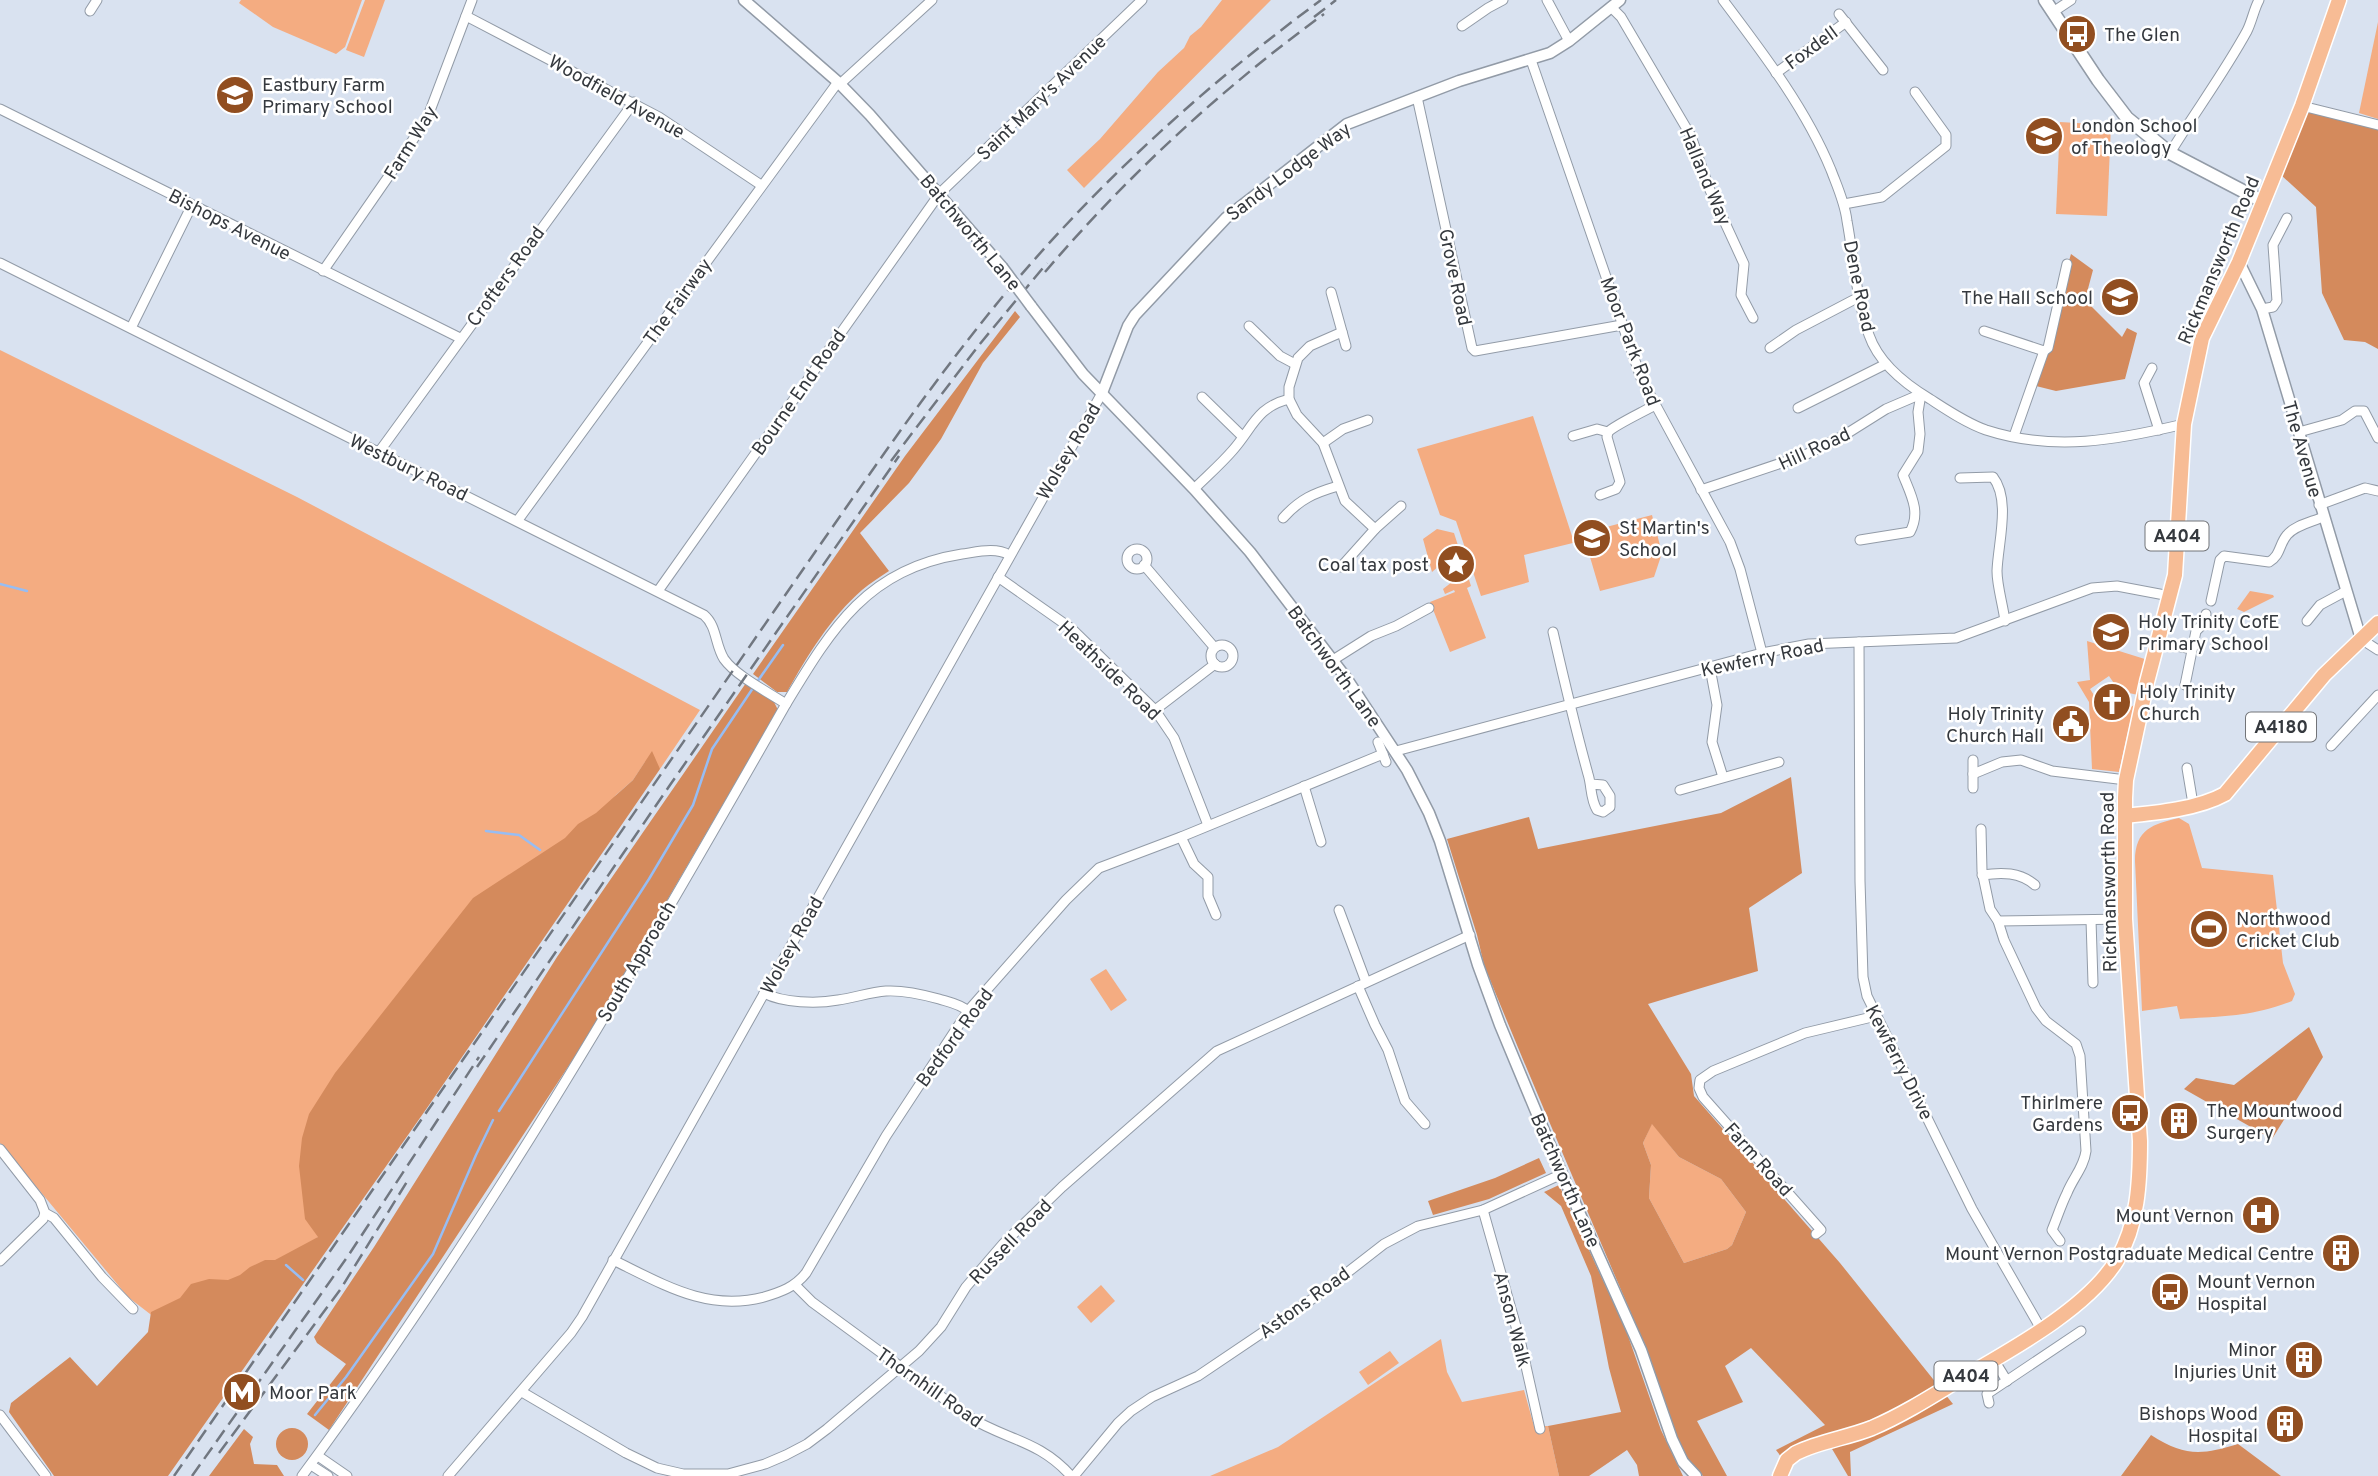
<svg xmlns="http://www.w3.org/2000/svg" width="2378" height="1476" font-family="Overpass,sans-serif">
<rect width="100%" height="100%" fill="#d9e2f0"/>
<g fill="#f4ac81">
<polygon points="241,0 362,0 345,47 336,54 273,27 239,3"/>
<polygon points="365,0 385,0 364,57 346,50"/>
<polygon points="1222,0 1271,0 1084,188 1067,170 1100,139 1158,72 1184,48 1190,36 1201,27"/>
<polygon points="2378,22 2378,119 2359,113"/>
<polygon points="2060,122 2111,125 2107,216 2056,214"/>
<polygon points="0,350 297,497 700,710 660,769 645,762 633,780 616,795 574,852 318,1237 224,1371 128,1297 0,1143"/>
<polygon points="1533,416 1572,536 1652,515 1662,553 1654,577 1600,591 1585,540 1524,555 1529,582 1481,596 1456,521 1440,515 1417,449"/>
<polygon points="1437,529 1454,533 1471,586 1467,588 1486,638 1450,652 1430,602 1455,592 1454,590 1445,594 1443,589 1452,582 1440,565 1432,572 1423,539"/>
<polygon points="2250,591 2273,595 2274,597 2244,612 2237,609"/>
<polygon points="2087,641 2148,660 2138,695 2129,693 2122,695 2109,676 2090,689 2110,720 2134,705 2119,772 2092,769 2089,702 2077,682 2090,680"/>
<path d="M2179 818 2189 824 2202 868 2273 875 2283 963 2295 994 2292 1001C2250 1017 2224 1016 2180 1019L2177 1006 2142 1011 2135 861C2135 829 2153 824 2179 818Z"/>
<polygon points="1106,969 1127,1000 1111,1011 1090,979"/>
<polygon points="1652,1123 1679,1157 1721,1179 1746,1212 1732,1245 1727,1249 1684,1263 1649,1198 1651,1165 1643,1143"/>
<polygon points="1101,1285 1115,1301 1091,1323 1077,1307"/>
<polygon points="1441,1339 1447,1372 1462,1402 1524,1390 1534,1426 1548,1426 1559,1476 1210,1476 1278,1447"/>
<polygon points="1390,1351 1399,1363 1368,1385 1359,1372"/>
</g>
<g fill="#d48a5c" fill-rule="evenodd">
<polygon points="2308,109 2378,127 2378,349 2365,342 2344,340 2322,293 2316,207 2281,175 2301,114"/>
<polygon points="2071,254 2093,270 2085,300 2122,337 2127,328 2137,333 2125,379 2056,391 2032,385"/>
<path d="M1015 311 1020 317 983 363 941 439 909 483 860 533 889 571C880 577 870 583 862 590 831 617 807 656 787 692H777L753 674 905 456Z"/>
<polygon points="746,683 772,698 778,710 585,1041 329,1430 307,1414 346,1364 317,1343 314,1337 374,1247 557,957"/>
<polygon points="652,751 660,769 427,1108 168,1476 54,1476 9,1412 11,1403 70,1357 97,1386 148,1332 151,1312 180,1298 191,1284 209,1279 228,1280 240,1275 250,1267 265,1260 275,1260 318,1237 305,1219 299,1166 302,1138 309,1114 335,1073 473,898 565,838 578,824 596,813 633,780"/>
<path d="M1791 777 1802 873 1749 908 1758 971 1648 1004 1691 1074 1694 1096 1840 1263 1953 1404 1850 1452 1851 1476H1848L1825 1437 1782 1458 1776 1450 1825 1425 1751 1348 1725 1366 1743 1402 1697 1421 1727 1476H1703C1665 1442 1658 1378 1639 1332 1587 1210 1534 1088 1484 965L1477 935 1447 839 1529 817 1538 849 1721 813ZM1652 1124 1679 1157 1721 1179 1746 1212 1732 1245 1727 1249 1684 1263 1649 1198 1651 1165 1643 1143Z"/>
<polygon points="2309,1027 2323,1057 2272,1139 2184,1089 2196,1078 2234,1085"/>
<polygon points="1539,1158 1546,1173 1489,1199 1433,1215 1428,1201 1495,1178"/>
<polygon points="1559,1185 1626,1330 1661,1430 1683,1476 1639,1476 1637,1465 1627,1450 1589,1476 1559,1476 1548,1426 1621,1412 1609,1368 1591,1276 1561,1206 1544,1192"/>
<circle cx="292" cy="1444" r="16"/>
<polygon points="244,1429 253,1437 250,1444 254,1464 277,1465 284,1476 209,1476"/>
<path d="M2151 1435C2185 1457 2202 1455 2238 1444L2281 1476H2121Z"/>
</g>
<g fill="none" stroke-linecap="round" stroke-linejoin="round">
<g stroke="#97bdf3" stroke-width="2.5">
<polyline points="0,584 27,591"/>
<polyline points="757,682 783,645"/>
<polyline points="486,831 519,835 540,850"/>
<polyline points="499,1111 649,879 693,805 712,749 753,688"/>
<polyline points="286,1265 303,1280"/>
<polyline points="315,1415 346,1377 433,1254 476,1155 493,1120"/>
</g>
<defs>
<g id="minor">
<polyline points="1547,0 1569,41"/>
<path d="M1723 0C1763 53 1806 109 1831 170 1837 186 1845 203 1847 221 1854 259 1856 298 1869 335 1879 364 1905 384 1930 399 1947 410 1966 423 1986 430 2054 452 2117 440 2184 424"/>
<polyline points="1611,7 1621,17 1691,136 1709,188 1744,264 1741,295 1753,318"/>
<polyline points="90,11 97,0"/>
<polyline points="2053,12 2071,0"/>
<polyline points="1839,14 1883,70"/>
<polyline points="466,16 659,117 761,185"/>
<polyline points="1462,26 1488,8 1503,0"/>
<polyline points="1531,60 1641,378 1730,542 1740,569 1762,653"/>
<polyline points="1776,73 1846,22"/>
<polyline points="840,84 932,0"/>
<polyline points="1417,97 1472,348 1475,351 1622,325"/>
<polyline points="2302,106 2378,125"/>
<polyline points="0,109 460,338"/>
<path d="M2170 153C2195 112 2224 73 2247 31 2252 21 2254 9 2259 0"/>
<polyline points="1844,204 1882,197 1946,146 1946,135 1915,92"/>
<path d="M0 263 704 615C717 626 715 645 724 659 736 676 768 692 786 704"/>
<polyline points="323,271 402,157 428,116 472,0"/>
<polyline points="1331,292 1346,346"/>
<polyline points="2262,309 2273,307 2277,301 2273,245 2287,218"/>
<polyline points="1249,326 1280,356 1295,364"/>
<polyline points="131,328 192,205"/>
<polyline points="1984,331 2044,351"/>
<polyline points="1342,332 1310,346 1298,358 1289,387 1289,399 1297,415 1323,443 1345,501 1375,529"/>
<polyline points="1770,348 1796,330 1859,297"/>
<polyline points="2152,368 2144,383 2159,430"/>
<polyline points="1202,397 1242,436"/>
<polyline points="1798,408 1886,364"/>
<polyline points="2299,432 2342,420 2355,411 2364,411 2378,438"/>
<path d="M1573 436 1597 429 1608 432C1615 425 1643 412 1655 405"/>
<polyline points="2014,436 2044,351 2048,348 2067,264"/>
<polyline points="1323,443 1343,429 1368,420"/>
<polyline points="379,452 634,102"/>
<path d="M1960 478 1993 477C2011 500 1998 543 1997 571 1997 586 2003 605 2005 621"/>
<path d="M1194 489C1207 476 1221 464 1233 450 1253 427 1257 407 1289 399"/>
<polyline points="1701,490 1805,455 1843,436 1886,409 1921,394"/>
<polyline points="1600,495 1616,489 1620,482 1607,437 1608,432"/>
<polyline points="2319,505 2365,488 2378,491"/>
<path d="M1283 518C1300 499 1314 493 1338 486"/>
<polyline points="518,520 838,82"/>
<path d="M1860 540 1910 532C1921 512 1911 495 1903 475L1918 451 1920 434 1918 412 1921 394"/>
<circle cx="1137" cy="559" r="10"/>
<polyline points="1144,565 1214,647"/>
<polyline points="1341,567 1375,529 1401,506"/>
<polyline points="998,577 1072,629 1155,710 1174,738 1208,825"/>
<polyline points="658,591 940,193 1142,0"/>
<path d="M2211 601 2220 560 2224 556 2269 562C2281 555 2279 544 2287 535 2295 525 2312 522 2323 517"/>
<polyline points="2307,621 2320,605 2346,591"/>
<path d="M1553 632C1564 680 1575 727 1588 774 1592 787 1590 798 1597 810L1603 812 1610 807V796L1603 785 1591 784"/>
<polyline points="2361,639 2378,650"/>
<polyline points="1859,642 1860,881 1863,977 1867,996 1972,1209 2041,1329"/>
<polyline points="2157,642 2192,649"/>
<circle cx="1222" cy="656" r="11"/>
<polyline points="1333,660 1371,636 1396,626 1429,608"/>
<polyline points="1710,668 1717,705 1712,742 1723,777"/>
<polyline points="2185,685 2196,631 2204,623 2206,614"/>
<polyline points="1155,710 1215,664"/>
<polyline points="1378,742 1386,762"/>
<polyline points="2331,746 2378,695"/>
<polyline points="1396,751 1762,653 1809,644 1956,638 2092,588 2117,586 2170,596"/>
<polyline points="2187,768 2193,804"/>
<polyline points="1973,774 2002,762 2021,760 2052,771 2126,780"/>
<polyline points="1304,786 1321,842"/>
<polyline points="1973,788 1973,760"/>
<polyline points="1680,790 1779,762"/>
<path d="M1981 829 1982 871 1990 909 1998 921 2004 940 2036 1008 2046 1021 2076 1044 2080 1056 2086 1151C2084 1167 2073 1178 2067 1193 2061 1205 2057 1218 2052 1230L2060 1241"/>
<polyline points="1181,837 1194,864 1208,877 1208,896 1216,915"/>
<path d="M1982 875C2002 872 2020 872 2035 885"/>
<polyline points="1339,910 1366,982"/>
<polyline points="2091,920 2093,983"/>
<polyline points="1998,921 2125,919"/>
<polyline points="1358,986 1375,1025 1388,1050 1405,1101 1425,1124"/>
<path d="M764 993C783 1003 817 1004 838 1000 854 998 870 992 886 991 904 990 921 994 939 999 949 1002 960 1004 968 1011"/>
<polyline points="0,1149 40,1200 45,1213 54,1218 102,1277 133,1309"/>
<polyline points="1483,1210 1521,1344 1540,1429"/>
<polyline points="1816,1234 1821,1230 1703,1097 1699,1088 1700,1080 1713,1071 1805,1033 1876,1016"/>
<path d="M613 1260C663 1284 706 1312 764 1297 781 1292 795 1287 806 1273L886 1136 968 1011 1066 900 1099 868 1181 837 1383 754"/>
<polyline points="0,1261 43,1219 45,1213"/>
<path d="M795 1285 812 1302 969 1417C1006 1440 1039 1440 1071 1476"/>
<polyline points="1994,1360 2007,1381"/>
<polyline points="522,1392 626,1453 657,1468 683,1474 728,1474 765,1464 786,1455 807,1444 827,1429 919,1351 941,1327 966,1287 1003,1244 1062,1187 1217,1051 1470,935"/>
<polyline points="1989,1403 1987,1394 2081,1331"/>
<polyline points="0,1415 46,1476"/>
<polyline points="318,1456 347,1476"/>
<polyline points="311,1465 328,1476"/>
<path d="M302 1476C483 1231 636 968 786 704 832 628 867 569 962 554 977 552 996 547 1009 555"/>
<polyline points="448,1476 571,1333 582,1317 1102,393"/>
<polyline points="1074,1476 1118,1423 1131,1411 1152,1397 1198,1376 1321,1293 1384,1244 1418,1226 1483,1210 1562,1174"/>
</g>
<g id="tertiary">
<polyline points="744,0 838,82 870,115 1002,267"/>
<polyline points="2239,262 2262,309 2361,639"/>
<polyline points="1031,306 1083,374 1194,489 1250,552 1347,679 1407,770 1429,813 1440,841 1478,965 1500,1025 1562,1174 1641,1350 1672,1439 1683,1462 1696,1476"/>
<polyline points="1102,393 1128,326 1135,315 1226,218 1347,124 1459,81 1550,53 1569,41 1620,0"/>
</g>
<polyline id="secondary" points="2045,0 2098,80 2127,118 2170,153 2262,201"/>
<g id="primary">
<path d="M2125 816C2156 813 2198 809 2225 794L2324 675 2378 623"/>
<path d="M1780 1476 1787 1460 1796 1453C1820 1441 1847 1438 1872 1428 1900 1416 1926 1400 1952 1384 2003 1354 2086 1311 2117 1260 2138 1225 2140 1181 2140 1141L2125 919V798L2126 780 2147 682 2175 575 2184 424 2202 338 2239 262 2273 178 2302 106 2339 0"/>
</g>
</defs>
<use href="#minor" stroke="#929ba7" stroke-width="11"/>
<use href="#tertiary" stroke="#929ba7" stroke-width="13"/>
<use href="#secondary" stroke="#929ba7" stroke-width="15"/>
<use href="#primary" stroke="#fff" stroke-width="17"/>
<use href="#minor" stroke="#fff" stroke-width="9"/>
<use href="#tertiary" stroke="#fff" stroke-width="10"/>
<use href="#secondary" stroke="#fff" stroke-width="12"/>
<use href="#primary" stroke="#f7bc95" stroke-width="14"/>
<g stroke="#717780" stroke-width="2.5" stroke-dasharray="14 7" stroke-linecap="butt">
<polyline points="1314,17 1336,0"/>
<path d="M1045 272C1127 176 1221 89 1324 14"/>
<polyline points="891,461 979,345 1047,263"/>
<polyline points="477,1067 670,785 899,456"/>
<polyline points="219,1453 340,1290 408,1180"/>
<path d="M174 1476 820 545C878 462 935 379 999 301 1093 187 1202 88 1321 0"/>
<polyline points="192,1476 348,1256 479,1057"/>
</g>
<defs>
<polyline id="tertiary-bridge" points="1002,267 1031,306"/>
</defs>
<use href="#tertiary-bridge" stroke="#929ba7" stroke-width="13" stroke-linecap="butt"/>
<use href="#tertiary-bridge" stroke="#fff" stroke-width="10"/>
</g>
<defs>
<symbol id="bus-disc" viewBox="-11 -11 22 22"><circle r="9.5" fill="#914e20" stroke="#fff"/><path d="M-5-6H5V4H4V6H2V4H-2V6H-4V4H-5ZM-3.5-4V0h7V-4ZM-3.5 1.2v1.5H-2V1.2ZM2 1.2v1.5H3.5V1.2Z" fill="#fff"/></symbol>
<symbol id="school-disc" viewBox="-11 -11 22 22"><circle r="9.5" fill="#914e20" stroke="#fff"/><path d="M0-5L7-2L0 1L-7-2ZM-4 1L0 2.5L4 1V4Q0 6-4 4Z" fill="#fff"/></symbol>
<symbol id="university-disc" viewBox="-11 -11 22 22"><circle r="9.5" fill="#914e20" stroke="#fff"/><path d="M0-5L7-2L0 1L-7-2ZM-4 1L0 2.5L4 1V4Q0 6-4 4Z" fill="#fff"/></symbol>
<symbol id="sight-disc" viewBox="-11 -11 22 22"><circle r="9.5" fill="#914e20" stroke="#fff"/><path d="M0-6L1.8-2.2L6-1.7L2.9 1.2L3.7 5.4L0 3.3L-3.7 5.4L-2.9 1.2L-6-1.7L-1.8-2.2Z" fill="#fff"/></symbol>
<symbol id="church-disc" viewBox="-11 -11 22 22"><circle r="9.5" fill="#914e20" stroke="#fff"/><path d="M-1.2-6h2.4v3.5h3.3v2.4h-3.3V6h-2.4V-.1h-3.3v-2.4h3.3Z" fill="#fff"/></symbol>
<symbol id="civic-disc" viewBox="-11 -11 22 22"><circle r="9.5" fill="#914e20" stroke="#fff"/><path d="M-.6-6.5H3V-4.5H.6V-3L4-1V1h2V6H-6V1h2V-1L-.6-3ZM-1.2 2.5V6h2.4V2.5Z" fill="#fff"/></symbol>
<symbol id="stadium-disc" viewBox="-11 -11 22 22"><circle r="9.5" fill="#914e20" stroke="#fff"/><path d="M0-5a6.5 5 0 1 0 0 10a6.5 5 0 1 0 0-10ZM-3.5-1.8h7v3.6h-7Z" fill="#fff"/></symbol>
<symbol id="building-disc" viewBox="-11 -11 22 22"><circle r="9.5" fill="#914e20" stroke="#fff"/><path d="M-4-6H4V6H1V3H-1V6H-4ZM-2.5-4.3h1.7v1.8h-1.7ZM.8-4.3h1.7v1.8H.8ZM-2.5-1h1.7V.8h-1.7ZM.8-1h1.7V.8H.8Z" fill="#fff"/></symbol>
<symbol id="hospital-disc" viewBox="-11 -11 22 22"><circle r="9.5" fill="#914e20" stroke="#fff"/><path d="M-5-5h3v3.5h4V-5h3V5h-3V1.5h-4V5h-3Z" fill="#fff"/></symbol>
<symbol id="metro-disc" viewBox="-11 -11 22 22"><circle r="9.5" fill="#914e20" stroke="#fff"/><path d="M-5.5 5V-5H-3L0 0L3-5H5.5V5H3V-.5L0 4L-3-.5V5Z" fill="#fff"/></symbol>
</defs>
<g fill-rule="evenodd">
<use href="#bus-disc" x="2055" y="12" width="44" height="44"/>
<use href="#school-disc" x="213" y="73" width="44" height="44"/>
<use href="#university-disc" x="2022" y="114" width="44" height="44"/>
<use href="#school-disc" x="2098" y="275" width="44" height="44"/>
<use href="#school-disc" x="1570" y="516" width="44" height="44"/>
<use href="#sight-disc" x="1434" y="542" width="44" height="44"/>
<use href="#school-disc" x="2089" y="610" width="44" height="44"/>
<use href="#church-disc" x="2090" y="680" width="44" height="44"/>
<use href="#civic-disc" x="2049" y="702" width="44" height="44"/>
<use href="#stadium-disc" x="2187" y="907" width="44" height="44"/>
<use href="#bus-disc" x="2108" y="1091" width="44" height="44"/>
<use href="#building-disc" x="2157" y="1099" width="44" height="44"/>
<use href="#hospital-disc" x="2239" y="1193" width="44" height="44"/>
<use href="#building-disc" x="2319" y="1231" width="44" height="44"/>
<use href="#bus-disc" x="2148" y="1270" width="44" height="44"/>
<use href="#building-disc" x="2282" y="1338" width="44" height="44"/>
<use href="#metro-disc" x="220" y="1370" width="44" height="44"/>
<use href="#building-disc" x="2263" y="1402" width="44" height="44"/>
</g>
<g text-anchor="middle" stroke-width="5" stroke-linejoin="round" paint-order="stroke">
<g fill="#fff" stroke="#727478" stroke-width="2">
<rect x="2145.5" y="521.5" width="63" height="29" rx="5"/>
<rect x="2246" y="712.5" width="70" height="29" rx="5"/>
<rect x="1934.5" y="1361.5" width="63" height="29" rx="5"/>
</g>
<g font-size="18" font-weight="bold" fill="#35393e">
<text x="2177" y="542">A404</text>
<text x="2281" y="733">A4180</text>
<text x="1966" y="1382">A404</text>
</g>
<g font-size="19" fill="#35393e" stroke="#fff" text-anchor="start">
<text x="2104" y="41">The Glen</text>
<text x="262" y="91">Eastbury Farm<tspan x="262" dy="22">Primary School</tspan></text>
<text x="2071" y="132">London School<tspan x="2071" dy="22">of Theology</tspan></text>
<text x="2093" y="304" text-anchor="end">The Hall School</text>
<text x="1619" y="534">St Martin's<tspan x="1619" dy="22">School</tspan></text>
<text x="1429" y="571" text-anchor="end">Coal tax post</text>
<text x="2138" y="628">Holy Trinity CofE<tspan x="2138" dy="22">Primary School</tspan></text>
<text x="2139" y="698">Holy Trinity<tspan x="2139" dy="22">Church</tspan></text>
<text x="2044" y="720" text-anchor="end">Holy Trinity<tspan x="2044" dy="22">Church Hall</tspan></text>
<text x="2236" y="925">Northwood<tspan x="2236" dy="22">Cricket Club</tspan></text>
<text x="2103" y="1109" text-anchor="end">Thirlmere<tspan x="2103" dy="22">Gardens</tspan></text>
<text x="2206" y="1117">The Mountwood<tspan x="2206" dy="22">Surgery</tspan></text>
<text x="2234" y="1222" text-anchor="end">Mount Vernon</text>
<text x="2314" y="1260" text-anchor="end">Mount Vernon Postgraduate Medical Centre</text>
<text x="2197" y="1288">Mount Vernon<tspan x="2197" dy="22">Hospital</tspan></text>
<text x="2277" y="1356" text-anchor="end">Minor<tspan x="2277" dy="22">Injuries Unit</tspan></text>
<text x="269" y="1399">Moor Park</text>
<text x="2258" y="1420" text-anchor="end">Bishops Wood<tspan x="2258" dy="22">Hospital</tspan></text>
</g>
<g font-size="19" fill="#35393e" stroke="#fff">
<text transform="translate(1811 47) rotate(-36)" y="7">Foxdell</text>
<text transform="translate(617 96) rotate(29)" y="7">Woodfield Avenue</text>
<text transform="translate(1041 97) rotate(-44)" y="7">Saint Mary's Avenue</text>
<text transform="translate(410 142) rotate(-58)" y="7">Farm Way</text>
<text transform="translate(1288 171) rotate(-37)" y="7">Sandy Lodge Way</text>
<text transform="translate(1706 176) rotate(67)" y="7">Halland Way</text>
<text transform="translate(230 224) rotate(27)" y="7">Bishops Avenue</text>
<text transform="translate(971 232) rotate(50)" y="7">Batchworth Lane</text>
<text transform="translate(2218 260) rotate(-67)" y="7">Rickmansworth Road</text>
<text transform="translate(505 276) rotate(-54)" y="7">Crofters Road</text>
<text transform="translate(1456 277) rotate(78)" y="7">Grove Road</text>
<text transform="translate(1860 286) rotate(78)" y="7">Dene Road</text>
<text transform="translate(677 301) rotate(-54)" y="7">The Fairway</text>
<text transform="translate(1631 341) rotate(69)" y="7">Moor Park Road</text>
<text transform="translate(798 392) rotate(-55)" y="7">Bourne End Road</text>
<text transform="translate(1814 448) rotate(-25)" y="7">Hill Road</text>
<text transform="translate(2303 449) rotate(74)" y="7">The Avenue</text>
<text transform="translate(1068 451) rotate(-60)" y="7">Wolsey Road</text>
<text transform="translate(409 467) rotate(26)" y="7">Westbury Road</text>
<text transform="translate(1762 657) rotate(-12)" y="7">Kewferry Road</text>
<text transform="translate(1335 666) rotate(54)" y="7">Batchworth Lane</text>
<text transform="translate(1110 670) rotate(44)" y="7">Heathside Road</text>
<text transform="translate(2108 882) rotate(-91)" y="7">Rickmansworth Road</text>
<text transform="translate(791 945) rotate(-61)" y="7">Wolsey Road</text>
<text transform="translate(636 961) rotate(-60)" y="7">South Approach</text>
<text transform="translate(954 1037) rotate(-54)" y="7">Bedford Road</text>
<text transform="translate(1900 1062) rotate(63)" y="7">Kewferry Drive</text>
<text transform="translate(1759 1159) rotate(48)" y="7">Farm Road</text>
<text transform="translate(1566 1180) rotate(66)" y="7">Batchworth Lane</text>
<text transform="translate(1010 1241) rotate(-46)" y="7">Russell Road</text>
<text transform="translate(1304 1302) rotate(-36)" y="7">Astons Road</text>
<text transform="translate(1513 1319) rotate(75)" y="7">Anson Walk</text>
<text transform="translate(930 1387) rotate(35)" y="7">Thornhill Road</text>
</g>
</g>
</svg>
